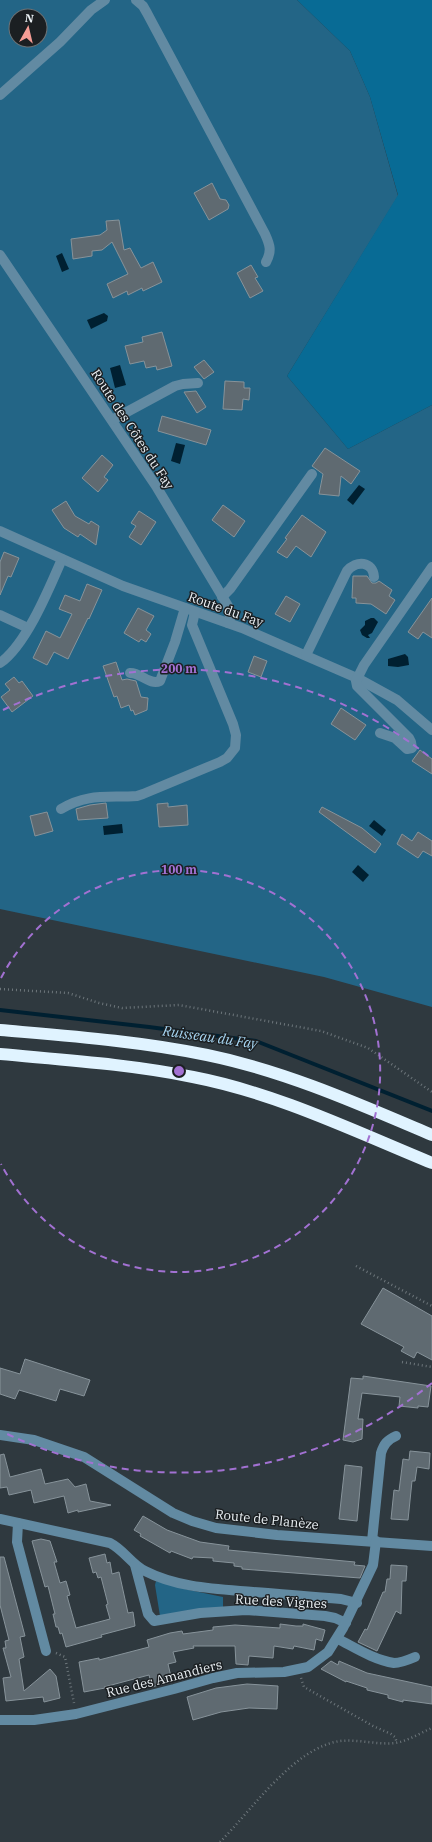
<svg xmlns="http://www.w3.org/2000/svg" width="432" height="1842" font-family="'IBM Plex Serif',serif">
<rect width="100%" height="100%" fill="#2f393f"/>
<g fill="#236586" fill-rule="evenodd">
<path d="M0 0H297L350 51 370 97 398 196 287 376 348 449 432 405V1007L324 977 0 909ZM16 16H40V40H16Z"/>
<polygon points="156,1581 189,1590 223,1597 223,1607 160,1616 155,1585"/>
</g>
<polygon fill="#086b95" points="297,0 432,0 432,405 348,449 287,376 398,195 370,97 350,51"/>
<g fill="#002031">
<polygon points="62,253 69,269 62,272 56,256"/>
<polygon points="104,313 108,316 107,321 91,329 87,320"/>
<polygon points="120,365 126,385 115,388 110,368"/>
<polygon points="176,443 185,445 180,464 171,461"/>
<polygon points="359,485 365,489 353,505 347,500"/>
<polygon points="371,618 374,618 378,622 372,633 368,635 370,638 367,638 362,635 360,630 365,625 365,621"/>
<polygon points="405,654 408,657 409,665 398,667 388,666 388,659"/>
<polygon points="374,820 386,830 382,836 369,826"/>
<polygon points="122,824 123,833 104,835 103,826"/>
<polygon points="358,865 369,875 363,882 352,872"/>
</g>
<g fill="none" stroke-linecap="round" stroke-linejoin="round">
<polyline stroke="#002031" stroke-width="4" points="0,1010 149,1027 256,1041 432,1111"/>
</g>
<g fill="#5f6a71" stroke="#87939a">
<polygon points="212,183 220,199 226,200 229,205 228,209 209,220 194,193"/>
<polygon points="119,220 124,250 130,248 141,268 153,262 162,282 143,291 142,288 128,295 127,291 113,298 107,284 128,274 112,242 102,250 92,251 92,256 73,259 71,239 100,235 107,230 106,221"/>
<polygon points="251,265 258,277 255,278 263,291 250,298 237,273"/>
<polygon points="162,332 172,366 157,370 156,366 146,368 144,361 130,364 125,346 143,342 142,337"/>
<polygon points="204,360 214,372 204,379 194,367"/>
<polygon points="225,381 244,382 244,388 250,388 249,400 243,399 242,410 223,409"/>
<polygon points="196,391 206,407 197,413 184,392"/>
<polygon points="162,416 211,430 206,445 158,431"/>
<polygon points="325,448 360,471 351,484 341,476 339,496 319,494 323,474 312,466"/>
<polygon points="102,455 113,465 104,477 108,480 98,492 82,478"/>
<polygon points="66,501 75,516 89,524 91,521 99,526 96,545 80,534 78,537 64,528 52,510"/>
<polygon points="223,505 245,521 234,537 212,520"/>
<polygon points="139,511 156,522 141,545 129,537 136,526 131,523"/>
<polygon points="302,515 326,532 311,557 296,546 287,558 277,552 287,539 285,538"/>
<polygon points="4,552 19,558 11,577 8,576 0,595 0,562"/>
<polygon points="353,576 367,576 372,583 376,583 379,581 392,590 389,596 395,600 386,614 371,604 356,603 356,598 352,598"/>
<polygon points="87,584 102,590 89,619 88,618 68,659 54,652 47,665 33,658 46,631 60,638 72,614 59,609 65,595 80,601"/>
<polygon points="286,596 300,604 290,622 275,614"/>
<polygon points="432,598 432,638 423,632 418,639 408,632"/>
<polygon points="138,608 154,616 146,630 151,634 146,642 141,639 139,642 124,633"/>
<polygon points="254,656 267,661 261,677 248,672"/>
<polygon points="116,662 122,680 127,679 136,681 141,697 148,698 147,710 135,715 133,710 131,711 129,705 121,708 117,696 114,697 103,666"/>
<polygon points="14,677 19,683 22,681 33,696 12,712 1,697 10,690 5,684"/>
<polygon points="341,708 366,725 355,740 331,724"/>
<polygon points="420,750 432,759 432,774 412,761"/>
<polygon points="106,803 108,818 78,820 76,809 90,805"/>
<polygon points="168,803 168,807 187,805 188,825 159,827 157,804"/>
<polygon points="322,807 362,828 381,844 375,853 319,812"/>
<polygon points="47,812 53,831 35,836 30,816"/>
<polygon points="418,832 432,841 432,856 423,851 418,858 397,844 402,834 412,841"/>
<polygon points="383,1288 432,1316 432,1360 417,1352 414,1358 401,1351 404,1347 361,1324"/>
<polygon points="25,1359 90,1380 84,1396 60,1389 56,1401 19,1390 15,1399 0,1394 0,1368 20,1374"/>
<polygon points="363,1376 431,1386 428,1407 418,1406 418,1408 399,1406 400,1397 362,1393 358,1419 363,1419 362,1439 353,1442 343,1440 351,1378 363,1379"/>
<polygon points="410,1451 430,1453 429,1469 417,1467 415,1481 412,1481 408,1520 391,1519 394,1490 399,1491 403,1459 409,1460"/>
<polygon points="4,1454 10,1477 41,1469 45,1484 68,1479 75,1487 86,1484 90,1501 111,1505 78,1512 78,1510 68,1513 64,1496 34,1503 31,1490 9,1495 7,1487 0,1488 0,1455"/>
<polygon points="345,1465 362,1467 357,1521 339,1519"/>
<polygon points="143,1516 167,1530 200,1542 229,1546 228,1550 355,1562 354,1565 365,1566 360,1578 242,1569 242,1567 234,1566 234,1563 213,1561 213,1558 193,1557 192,1559 171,1551 170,1553 140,1536 141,1534 134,1530"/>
<polygon points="41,1539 50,1541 57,1562 54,1562 60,1583 66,1581 70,1595 67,1596 76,1628 110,1619 106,1605 108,1604 101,1577 98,1578 96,1572 93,1573 89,1558 105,1554 107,1563 110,1562 112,1574 119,1572 128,1613 133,1612 135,1626 101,1635 102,1637 66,1647 62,1633 60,1634 58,1627 56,1627 53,1614 55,1614 48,1586 45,1587 32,1541"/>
<polygon points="0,1557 4,1557 25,1636 20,1637 24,1657 19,1659 24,1691 50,1669 56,1676 60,1698 44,1702 43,1697 6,1701 3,1678 11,1677 3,1648 6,1648 5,1641 9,1640 0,1605"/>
<polygon points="391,1565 407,1566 406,1581 402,1581 401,1614 396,1611 377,1651 358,1642 365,1629 367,1630 383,1592 385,1592 387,1579 390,1579"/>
<polygon points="280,1624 296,1626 303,1626 303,1624 325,1630 322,1641 316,1639 314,1650 294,1646 293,1649 274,1646 273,1658 249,1656 248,1665 236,1664 235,1646 193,1646 194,1648 173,1652 176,1662 168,1664 172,1681 152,1687 149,1675 104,1687 105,1688 84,1692 79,1662 99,1658 99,1660 149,1647 147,1640 170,1633 182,1631 183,1634 213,1630 213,1627 235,1625 280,1628"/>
<polygon points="331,1661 338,1665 339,1661 367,1673 432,1687 432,1704 403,1700 403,1702 388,1698 388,1695 367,1690 367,1688 346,1681 346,1682 321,1669"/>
<polygon points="247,1684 278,1686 277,1709 249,1708 221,1712 193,1720 187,1697 216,1688"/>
</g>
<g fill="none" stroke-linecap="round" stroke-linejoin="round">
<g stroke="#6d767b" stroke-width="2.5" stroke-dasharray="1 3" stroke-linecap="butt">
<polyline points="0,989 68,993 99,1003 122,1008 179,1005 321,1031 368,1048 432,1092"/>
<polyline points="356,1266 432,1306"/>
<polyline points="402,1362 432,1367"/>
<polyline points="56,1653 65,1657 74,1703"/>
<polyline points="301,1678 304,1687 373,1726 391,1734 395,1737 397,1743"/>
<path d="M220 1842C252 1810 293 1748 340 1741 358 1739 377 1745 395 1743 408 1741 420 1733 432 1728"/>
</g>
<g stroke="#628aa2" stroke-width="10">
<path d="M136 0 143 6 147 13 265 234C270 245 272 251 266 262"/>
<polyline points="0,95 60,42 91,10 105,0"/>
<polyline points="0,255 156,486 228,606 230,618 228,623"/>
<polyline points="112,420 175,386 183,384 198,383"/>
<polyline points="0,531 123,586 242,628 357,678 397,700 432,730"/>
<polyline points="222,597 230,589 312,474"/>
<polyline points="0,615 28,628"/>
<path d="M306 655 347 571C356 560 373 561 374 577"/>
<path d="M0 663C26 645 49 589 62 559"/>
<path d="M130 673C140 672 150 686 160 681L175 642 185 608"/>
<polyline points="380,733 395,738 407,749 412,748 411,742 409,738 357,686 356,681 364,665 432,567"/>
<path d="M61 809C88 793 107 798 137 796L143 794 220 762 227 758 235 748 236 735 233 724 192 625 195 612"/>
<polyline points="0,1435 34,1440 84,1457 173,1513 192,1521 216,1528 277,1535 432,1546"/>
<path d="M0 1519 110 1543C124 1550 131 1564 145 1571 178 1588 217 1589 253 1592 282 1594 311 1597 341 1599L357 1603"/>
<polyline points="18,1523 17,1542 46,1651"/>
<path d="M372 1541 381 1453C384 1444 387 1440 396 1436"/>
<polyline points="135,1565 148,1614 154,1621 200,1613 246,1610 325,1616 335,1618 346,1623"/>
<path d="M338 1639C354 1647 374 1660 394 1663 401 1663 408 1660 415 1657"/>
<polyline points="0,1720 34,1720 76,1714 174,1689 213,1678 237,1673 284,1672 308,1667 328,1652 343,1628 373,1565 376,1541"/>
</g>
<g stroke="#e0f3ff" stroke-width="12">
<path d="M0 1030C69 1036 139 1041 207 1055 285 1071 359 1104 432 1135"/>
<path d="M0 1054C64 1060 129 1064 193 1077 276 1093 354 1131 432 1163"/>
</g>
</g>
<g fill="none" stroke="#a271d2" stroke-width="2" stroke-dasharray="7 5">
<path d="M1 978A201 201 0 1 1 1 1164"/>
<path d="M432 1383A402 402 0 0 1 3 1432M3 710A402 402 0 0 1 432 759"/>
</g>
<g text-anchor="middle" stroke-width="3" stroke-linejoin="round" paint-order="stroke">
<g font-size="13" fill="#eaf0f4" stroke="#1b1f22">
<text transform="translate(133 429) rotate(57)" y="5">Route des Côtes du Fay</text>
<text transform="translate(226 609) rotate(20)" y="5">Route du Fay</text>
<text transform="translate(267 1519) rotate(6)" y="5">Route de Planèze</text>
<text transform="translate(281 1601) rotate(3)" y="5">Rue des Vignes</text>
<text transform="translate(164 1678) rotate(-14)" y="5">Rue des Amandiers</text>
</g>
<g font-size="14" font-style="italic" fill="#a8d7f4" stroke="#1b1f22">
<text transform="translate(210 1037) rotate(8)" y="5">Ruisseau du Fay</text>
</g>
</g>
<circle cx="179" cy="1071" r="6" fill="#a271d2" stroke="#1b1f22" stroke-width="2"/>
<g font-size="12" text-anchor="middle" font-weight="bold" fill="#a271d2" stroke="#1b1f22" stroke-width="3" stroke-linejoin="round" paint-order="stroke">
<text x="179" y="673">200 m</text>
<text x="179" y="874">100 m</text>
</g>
<g transform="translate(28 28) rotate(8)"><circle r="19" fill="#1b1f22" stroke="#6e7376"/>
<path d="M0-3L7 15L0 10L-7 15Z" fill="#f59c95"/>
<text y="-6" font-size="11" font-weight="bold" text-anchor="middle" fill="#eaf0f4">N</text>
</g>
</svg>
